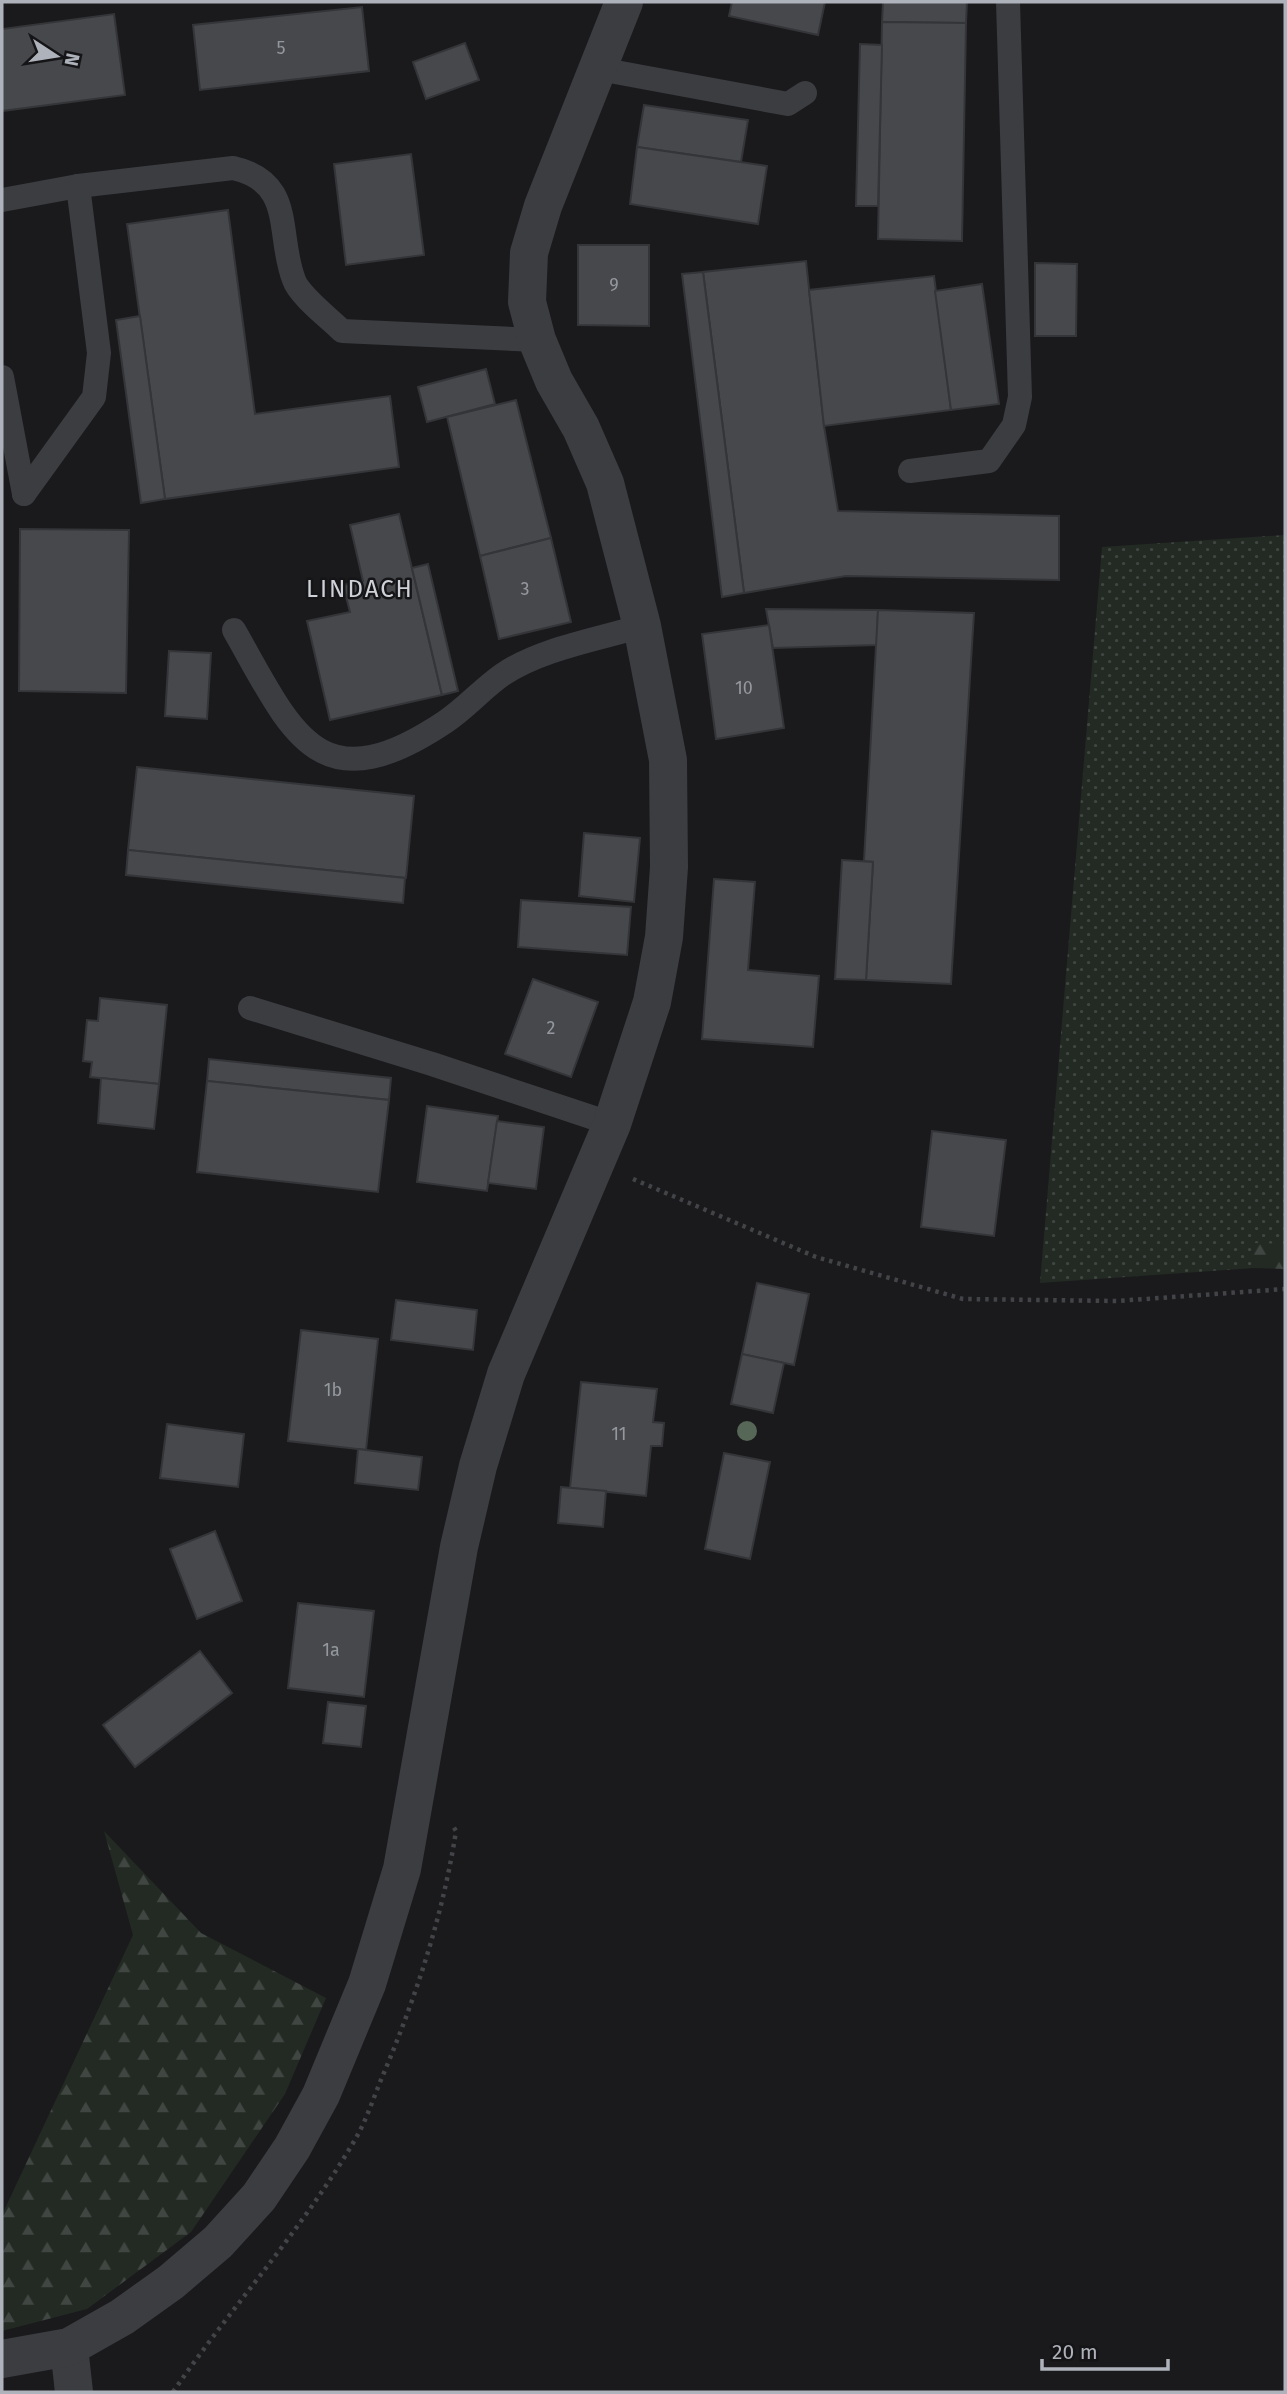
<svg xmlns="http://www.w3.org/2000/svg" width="1287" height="2394" font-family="'Fira Sans',sans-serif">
<defs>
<pattern id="grass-dots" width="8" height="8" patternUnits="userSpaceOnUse" patternTransform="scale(1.75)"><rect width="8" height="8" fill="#222a23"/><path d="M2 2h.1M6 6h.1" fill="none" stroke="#404641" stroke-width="1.8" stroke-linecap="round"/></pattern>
<pattern id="forest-firs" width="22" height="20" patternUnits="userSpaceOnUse" patternTransform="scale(1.75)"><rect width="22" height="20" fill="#222a23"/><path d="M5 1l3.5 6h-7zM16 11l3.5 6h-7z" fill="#404641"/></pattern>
</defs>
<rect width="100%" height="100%" fill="#1a1a1c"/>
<polygon fill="url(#grass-dots)" points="1285,535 1285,1244 1254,1244 1254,1268 1040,1283 1102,547"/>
<g fill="url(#forest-firs)">
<polygon points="1253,1243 1285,1244 1285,1269 1254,1268"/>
<polygon points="104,1831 201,1933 326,1998 285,2094 191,2232 87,2309 2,2331 2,2215 133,1935"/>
</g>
<g fill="#47484c" stroke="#343538" stroke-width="2">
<polygon points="732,2 825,2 818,35 729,16"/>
<polygon points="883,2 967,2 966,23 882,22"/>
<polygon points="362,7 369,71 200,90 193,25"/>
<polygon points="114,14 125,95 2,111 2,29"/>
<polygon points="882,22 966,23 962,241 878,239"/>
<polygon points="465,43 479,80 426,99 413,62"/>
<polygon points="860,44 882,45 878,206 856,206"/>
<polygon points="644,105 748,120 741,162 637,147"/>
<polygon points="637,147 767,166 758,224 630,204"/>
<polygon points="411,154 424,255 346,265 334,164"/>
<polygon points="228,210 255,414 390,396 399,467 165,499 127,224"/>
<polygon points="578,245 649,245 649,326 578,325"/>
<polygon points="806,261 824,426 838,511 1059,516 1059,580 846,576 744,593 703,272"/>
<polygon points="1035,263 1077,264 1076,336 1035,336"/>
<polygon points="703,272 744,593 722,597 682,274"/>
<polygon points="934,276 951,410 824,426 809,290"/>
<polygon points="982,284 999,404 951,410 935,291"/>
<polygon points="140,316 165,499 141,503 116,320"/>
<polygon points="486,369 495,404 427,422 418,387"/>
<polygon points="516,400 551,538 480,556 447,417"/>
<polygon points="399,514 442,695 330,720 307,621 350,612 343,585 363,581 350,525"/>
<polygon points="20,529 129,530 126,693 19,691"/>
<polygon points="551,538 571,622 499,639 480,556"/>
<polygon points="428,564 458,691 442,695 412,568"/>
<polygon points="766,609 878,610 877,645 773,648"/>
<polygon points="878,610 974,613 951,984 866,980 873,862 864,861"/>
<polygon points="769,625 784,728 716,739 702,634"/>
<polygon points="169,651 211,653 207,719 165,716"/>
<polygon points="137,767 414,796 406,878 128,850"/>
<polygon points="584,833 640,838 634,902 579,896"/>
<polygon points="128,850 405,878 403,903 126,875"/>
<polygon points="842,860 873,862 866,980 835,979"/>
<polygon points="714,879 755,882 748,970 819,976 813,1047 702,1039"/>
<polygon points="521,900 631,907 627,955 518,947"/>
<polygon points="533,979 598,1002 571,1077 505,1054"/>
<polygon points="100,998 167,1005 159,1084 90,1077 92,1062 83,1061 87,1020 98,1021"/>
<polygon points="209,1059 391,1078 389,1100 207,1081"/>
<polygon points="101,1078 159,1084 154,1129 98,1123"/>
<polygon points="207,1081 389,1100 378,1192 197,1172"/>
<polygon points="427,1106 498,1116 487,1191 417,1182"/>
<polygon points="497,1121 544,1127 536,1189 488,1183"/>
<polygon points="932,1131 1006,1140 994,1236 921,1227"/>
<polygon points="757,1283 809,1294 794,1365 742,1354"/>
<polygon points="396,1300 477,1310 473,1350 391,1340"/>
<polygon points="301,1330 378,1339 366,1450 288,1441"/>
<polygon points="742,1354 784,1363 773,1413 731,1404"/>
<polygon points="581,1382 657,1389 653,1422 664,1423 662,1446 651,1446 646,1496 570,1488"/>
<polygon points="167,1424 244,1434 238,1487 160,1478"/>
<polygon points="358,1449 422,1457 418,1490 355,1483"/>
<polygon points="724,1453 770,1462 750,1559 705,1549"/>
<polygon points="561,1487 606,1491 603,1527 558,1523"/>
<polygon points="215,1531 242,1601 197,1619 170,1549"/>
<polygon points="298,1603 374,1611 364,1697 288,1688"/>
<polygon points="200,1651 232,1693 135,1767 103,1725"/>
<polygon points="328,1702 366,1706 361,1747 323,1743"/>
</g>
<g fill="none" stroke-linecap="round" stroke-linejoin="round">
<g stroke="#424448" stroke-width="4.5" stroke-dasharray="3.5 5" stroke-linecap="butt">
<polyline points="633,1179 816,1257 963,1299 1117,1301 1285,1289"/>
<path d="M173 2392C232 2306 303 2229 356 2138 367 2119 374 2096 383 2075 416 1997 443 1915 456 1831L453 1826"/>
</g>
<g stroke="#3b3d41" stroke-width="24">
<polyline points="599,69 788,104 805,93"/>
<path d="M2 200 78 186 233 168C296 182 276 234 294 280 299 295 330 319 342 331L537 340"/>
<polyline points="2,377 24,494"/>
<polyline points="910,471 989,461 1014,425 1020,397 1008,2"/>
<polyline points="24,494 94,397 99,353 78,186"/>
<path d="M234 630C292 732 318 807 445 722 466 708 482 689 502 675 539 649 599 639 642 626"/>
<polyline points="250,1008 432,1064 612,1124"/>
</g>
<g stroke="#3b3d41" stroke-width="38">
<polyline points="69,2347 74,2392"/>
<polyline points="2,2359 69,2347 122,2317 171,2282 218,2242 259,2197 292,2148 321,2095 367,1984 402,1869 459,1547 478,1466 506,1374 612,1124 652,1002 664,937 669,867 668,760 642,626 605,483 581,428 554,381 537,340 527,302 529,253 543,206 624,2"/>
</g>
</g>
<circle fill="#566657" cx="747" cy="1431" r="10"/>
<g text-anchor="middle" stroke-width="5" stroke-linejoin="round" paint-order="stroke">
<g font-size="18" fill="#94989e">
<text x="281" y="54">5</text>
<text x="614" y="291">9</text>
<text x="525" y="595">3</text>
<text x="744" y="694">10</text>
<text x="551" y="1034">2</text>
<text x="333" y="1396">1b</text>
<text x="619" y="1440">11</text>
<text x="331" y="1656">1a</text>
</g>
<g font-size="24" letter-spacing="2" fill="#ced1d7" stroke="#151517">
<text x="360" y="597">LINDACH</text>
</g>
</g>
<rect width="1287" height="2394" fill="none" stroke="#aeb2ba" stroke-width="7"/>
<g transform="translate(56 56) rotate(102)" stroke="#151517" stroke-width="5" paint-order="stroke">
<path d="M0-5L12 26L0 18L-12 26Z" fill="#aeb2ba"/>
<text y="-10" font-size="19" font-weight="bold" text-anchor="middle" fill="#aeb2ba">N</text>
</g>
<path d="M1042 2359v10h126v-10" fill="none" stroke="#aeb2ba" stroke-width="3.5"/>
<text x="1052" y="2359" font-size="21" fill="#aeb2ba" stroke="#151517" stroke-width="5" paint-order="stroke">20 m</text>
</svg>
